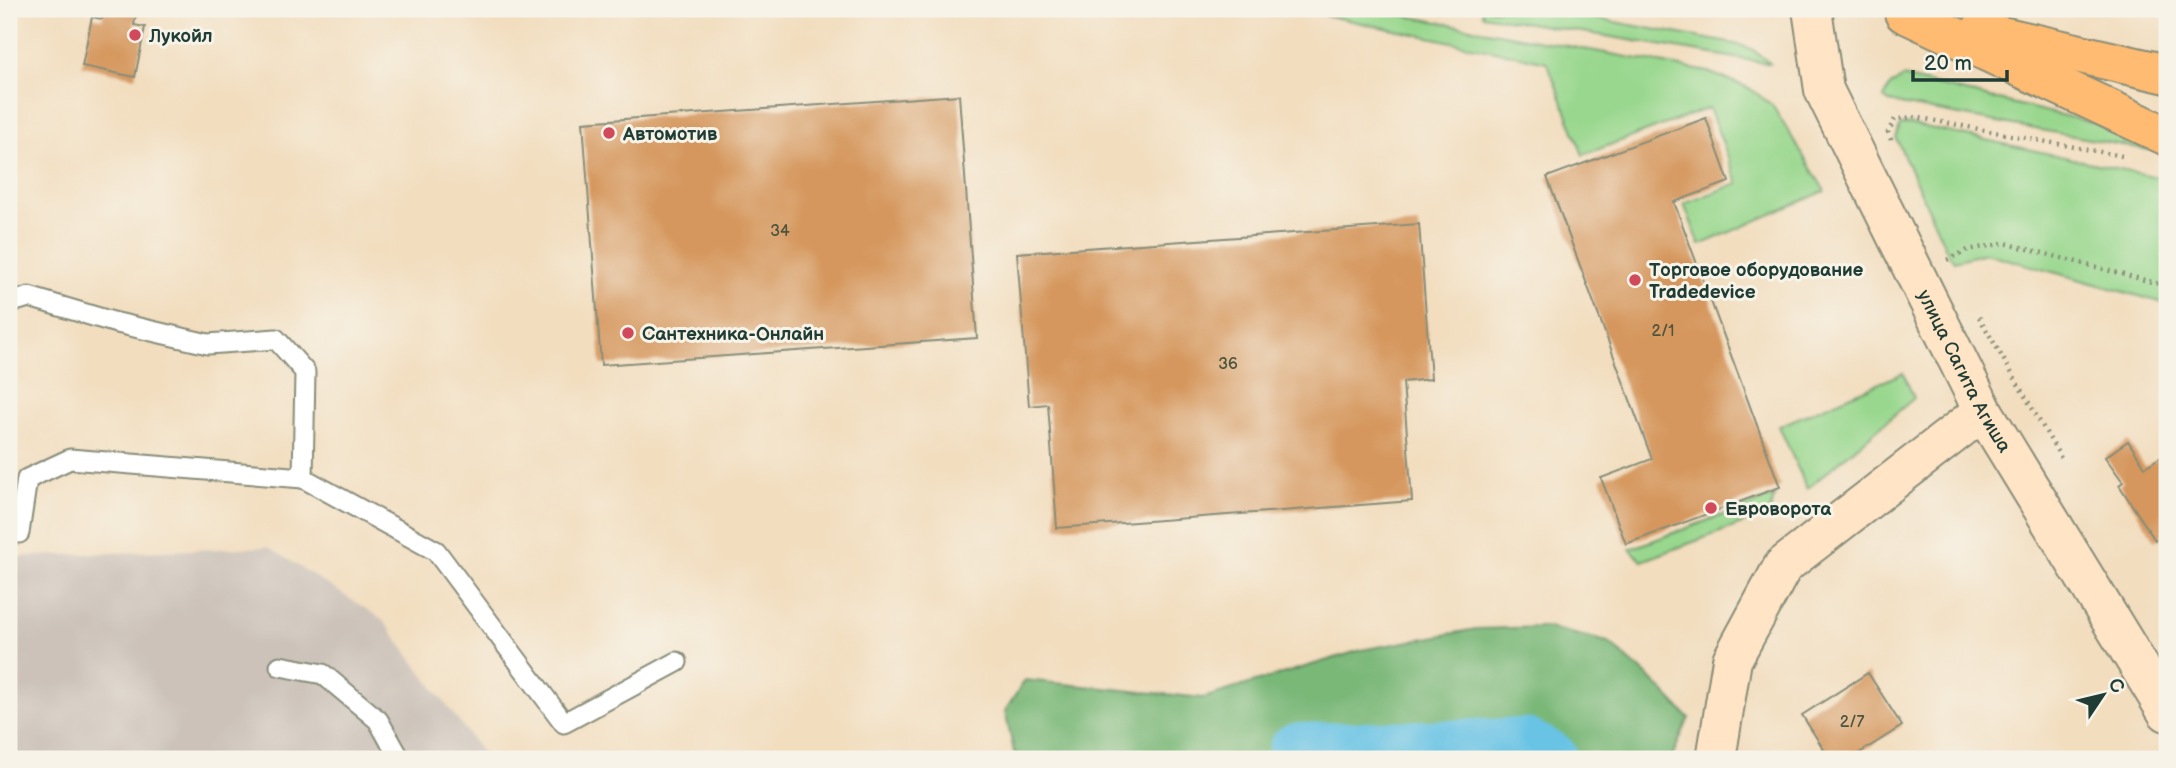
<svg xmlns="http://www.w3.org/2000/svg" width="2176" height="768" font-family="'Balsamiq Sans',sans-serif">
<rect width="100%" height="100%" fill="#f7f3e8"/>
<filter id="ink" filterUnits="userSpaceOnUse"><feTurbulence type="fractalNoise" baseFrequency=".0143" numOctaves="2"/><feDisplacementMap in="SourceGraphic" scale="14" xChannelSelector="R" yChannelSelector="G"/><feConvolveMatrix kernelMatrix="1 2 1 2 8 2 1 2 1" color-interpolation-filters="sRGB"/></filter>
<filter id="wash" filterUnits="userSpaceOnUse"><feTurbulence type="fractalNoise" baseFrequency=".00686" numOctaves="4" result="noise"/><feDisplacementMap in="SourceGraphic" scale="28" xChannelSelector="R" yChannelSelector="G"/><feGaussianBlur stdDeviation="1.57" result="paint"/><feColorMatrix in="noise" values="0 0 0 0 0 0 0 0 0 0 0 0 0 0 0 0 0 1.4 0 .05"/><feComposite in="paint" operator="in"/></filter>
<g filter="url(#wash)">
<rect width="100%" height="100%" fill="#f2ddbe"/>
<polygon fill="#ccc2b9" points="268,547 382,619 487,759 9,759 9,557"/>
<g fill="#98d78d" stroke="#5c8a60" stroke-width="2">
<polygon points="1295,9 1369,9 1708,72 1749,88 1772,105 1825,191 1700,245 1684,204 1738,183 1709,108 1583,155 1547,62"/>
<polygon points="1482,9 1544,9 1740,45 1753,50 1771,64 1482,15"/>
<polygon points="1903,77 2094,123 2149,150 1889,102 1884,98 1890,86"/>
<polygon points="1911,124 2167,179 2167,304 1985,253 1954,261 1948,253 1896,138 1900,125"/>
<polygon points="1903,373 1914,398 1807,489 1779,426"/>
<polygon points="1775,496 1769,514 1642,561 1630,549"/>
</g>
<g fill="#7ab878" stroke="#4c7a56" stroke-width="2">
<polygon points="1545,627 1608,642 1650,678 1689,718 1671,759 1020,759 1014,752 1005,711 1025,680 1203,698 1361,650 1476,629"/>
<polygon points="839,751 881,759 824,759"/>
</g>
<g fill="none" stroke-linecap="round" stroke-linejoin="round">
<polyline stroke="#67c3e5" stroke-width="56" points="1296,751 1525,746 1550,759"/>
</g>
<g id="blocks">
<g fill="#d5975d">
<polygon points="104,9 137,9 134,25 145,27 135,77 82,66 92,17 102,19"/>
<polygon points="959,95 977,338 601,365 583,122"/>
<polygon points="1706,118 1729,182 1674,202 1780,487 1626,544 1601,478 1652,459 1547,177"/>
<polygon points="1419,224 1431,379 1403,382 1412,501 1057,528 1048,404 1029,406 1017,253"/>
<polygon points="2128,441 2145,467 2167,453 2167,532 2155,540 2119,485 2123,482 2105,457"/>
<polygon points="1868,673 1902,726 1850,759 1830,759 1802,715"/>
</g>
</g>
</g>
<g filter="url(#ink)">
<use href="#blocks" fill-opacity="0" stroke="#888d79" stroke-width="2"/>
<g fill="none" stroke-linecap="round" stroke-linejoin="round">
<defs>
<g id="service">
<polyline points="9,303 29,297 113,322 208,344 276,339 305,372 303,478 70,459 27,479 19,533"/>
<polyline points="303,478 436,551 564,723 677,662"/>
<polyline points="280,666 323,674 378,720 400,759"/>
</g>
<g id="secondary">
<path id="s1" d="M1812 9 1824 90 1983 411 2167 712"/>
<polyline points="1716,759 1732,660 1783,566 1983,411"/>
</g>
<g id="primary">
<polyline points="1904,13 2167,136"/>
<polyline points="1980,31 2167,74"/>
</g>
</defs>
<use href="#service" stroke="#888d79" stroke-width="23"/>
<use href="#secondary" stroke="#888d79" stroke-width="42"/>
<use href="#primary" stroke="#888d79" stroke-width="42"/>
<g stroke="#888d79" stroke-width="4.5" stroke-dasharray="2 5" stroke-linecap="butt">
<polyline points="1891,140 1888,132 1895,119 1915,117 2122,156"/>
<polyline points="1947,260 1968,250 2005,243 2167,286"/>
<polyline points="1979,317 2061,458"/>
</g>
<use href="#service" stroke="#fff" stroke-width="19"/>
<use href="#secondary" stroke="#ffe4c6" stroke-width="38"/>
<use href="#primary" stroke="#ffbb71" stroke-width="38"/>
</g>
</g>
<g fill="#d1495b" stroke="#f7f3e8" stroke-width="2.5">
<circle cx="135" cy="35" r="7"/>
<circle cx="609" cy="133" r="7"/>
<circle cx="1635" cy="280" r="7"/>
<circle cx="628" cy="333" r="7"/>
<circle cx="1711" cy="508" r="7"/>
</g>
<g text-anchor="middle" stroke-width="6" stroke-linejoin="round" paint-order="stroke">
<g font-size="16" fill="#4c543e">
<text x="780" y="236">34</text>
<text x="1663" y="336">2/1</text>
<text x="1228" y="369">36</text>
<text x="1852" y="727">2/7</text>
</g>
<g font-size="19" font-weight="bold" fill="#1f3d34" stroke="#f7f3e8" text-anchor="start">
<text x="149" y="42">Лукойл</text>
<text x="623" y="140">Автомотив</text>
<text x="1649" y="276">Торговое оборудование<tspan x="1649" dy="22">Tradedevice</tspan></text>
<text x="642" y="340">Сантехника-Онлайн</text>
<text x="1725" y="515">Евроворота</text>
</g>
<g font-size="19" fill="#1f3d34" stroke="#f7f3e8">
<text dy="7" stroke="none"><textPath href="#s1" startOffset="396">улица Сагита Агиша</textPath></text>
</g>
</g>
<rect width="2176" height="768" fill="none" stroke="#f7f3e8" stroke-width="35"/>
<g transform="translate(2103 695) rotate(55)" stroke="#f7f3e8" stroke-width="5" paint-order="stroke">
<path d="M0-5L12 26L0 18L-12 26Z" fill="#1f3d34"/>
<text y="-10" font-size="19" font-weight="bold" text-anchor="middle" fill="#1f3d34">С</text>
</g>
<path d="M1913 70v10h94v-10" fill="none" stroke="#1f3d34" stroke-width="3.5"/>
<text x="1924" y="70" font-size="21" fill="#1f3d34" stroke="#f7f3e8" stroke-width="5" paint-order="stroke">20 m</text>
</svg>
